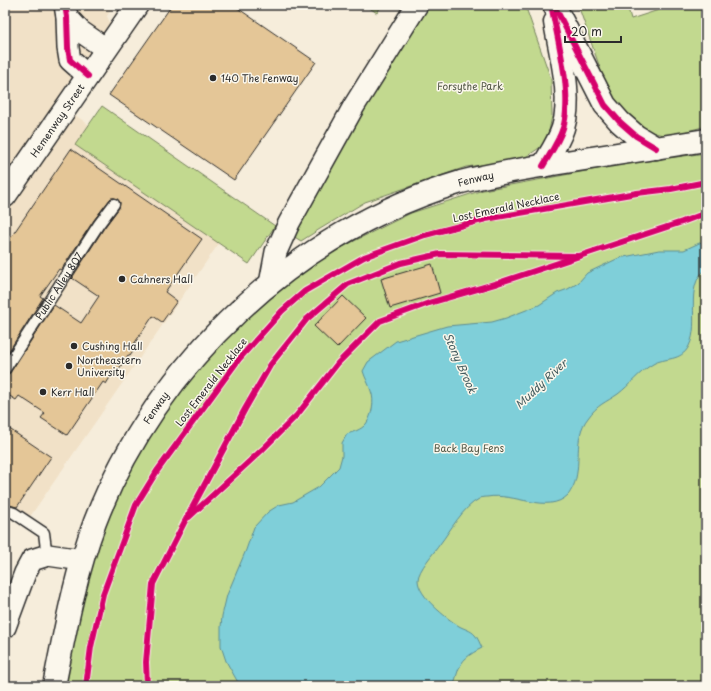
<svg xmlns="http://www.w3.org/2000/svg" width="711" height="691" font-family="'Playpen Sans',sans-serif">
<rect width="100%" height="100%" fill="#f6eddb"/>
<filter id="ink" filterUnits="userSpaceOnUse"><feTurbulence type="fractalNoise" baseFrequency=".025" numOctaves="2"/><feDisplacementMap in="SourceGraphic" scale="8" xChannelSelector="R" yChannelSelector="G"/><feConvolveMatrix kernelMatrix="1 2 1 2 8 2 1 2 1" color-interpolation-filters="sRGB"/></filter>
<g filter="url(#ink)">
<polygon fill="#f1e1c7" points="5,5 114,5 107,16 116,36 66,109 233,223 29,518 5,510"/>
<g fill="#c2d98f" stroke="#76825d">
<polygon points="365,5 382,5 377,13"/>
<polygon points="431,5 525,5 551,79 552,116 549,131 542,146 526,157 496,163 466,167 365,202 320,229 301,241 293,236 409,32"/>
<polygon points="578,5 627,5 631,19 674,5 706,5 706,126 673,135 663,135 647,131 628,120 607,88"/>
<polygon points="102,106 275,226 249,264 75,145"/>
<polygon points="706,153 706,686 64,686 86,582 102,532 121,489 147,440 194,371 260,305 309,267 346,245 411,213 483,190 624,164"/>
</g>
<path fill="#7fcfd9" stroke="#5d8d93" d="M706 240V269C683 287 701 322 689 346 681 362 665 357 653 364 639 372 630 385 618 394 605 403 598 404 588 418 572 438 583 465 573 487 571 490 570 493 568 495 548 515 514 492 487 497 485 497 481 497 479 499 463 507 450 531 440 544 434 553 418 570 418 580 418 596 446 618 459 626 464 629 471 630 475 635 478 638 480 644 482 648 470 654 461 659 457 674 456 678 454 682 455 686H240L226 661 221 646V627L222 616 227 595 246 550 254 527 268 512 279 505 293 502 319 487 339 467 342 456V443L347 434C353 432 361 430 366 424 372 416 375 401 371 391 369 384 365 378 363 371L368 362 396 341 447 326 492 322 506 318 539 305 557 293 568 289 578 283 587 273 619 258 659 250H684Z"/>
<g fill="#e4c697" stroke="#2b2b2b">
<polygon points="172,5 233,5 316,62 234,180 109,95"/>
<polygon points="71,149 202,239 165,292 177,301 162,322 153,316 134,344 136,347 130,356 128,355 117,372 114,371 106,384 103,382 67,435 41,418 45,413 19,396 16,400 5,393 5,375 10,373 54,305 81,323 99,296 72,278 104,228 119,208 120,202 115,198 111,198 94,220 61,270 59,269 40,296 43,298 5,357 5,246"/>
<polygon points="432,264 440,293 390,308 381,279"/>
<polygon points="343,296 366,318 337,348 314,326"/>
<polygon points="5,426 51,457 17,507 5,504"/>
</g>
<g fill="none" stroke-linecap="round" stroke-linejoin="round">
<defs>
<g id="service">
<path id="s1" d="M5 369 99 224 114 204"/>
<polyline points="5,510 14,513 44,533 46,549 45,556"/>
</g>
<g id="minor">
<polyline points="65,5 67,17 68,48 70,60 88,76"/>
<polyline points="67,17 80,31 106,49"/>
<polyline points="270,284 276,252 289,223 354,106 417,5"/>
<polyline points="5,627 25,573 32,560 48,555 82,560"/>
</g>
<g id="secondary">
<polyline points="554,5 605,105 620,122 636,136 656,148"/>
<path d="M543 166C550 154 559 141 563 128 573 97 560 53 555 22"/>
<path id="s2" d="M5 196 137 5"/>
</g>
<g id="primary">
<path id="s3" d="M54 686C65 631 75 575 95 522 157 362 296 231 461 182 491 174 522 169 553 164 604 156 655 148 706 140"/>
</g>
</defs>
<use href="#service" stroke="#2b2b2b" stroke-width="13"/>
<use href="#minor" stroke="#2b2b2b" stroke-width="24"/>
<use href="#secondary" stroke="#2b2b2b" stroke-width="25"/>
<use href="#primary" stroke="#2b2b2b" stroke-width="25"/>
<use href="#service" stroke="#fbf7ec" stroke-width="10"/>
<use href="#minor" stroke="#fbf7ec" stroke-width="21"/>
<use href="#secondary" stroke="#fbf7ec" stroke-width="22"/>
<use href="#primary" stroke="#fbf7ec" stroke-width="22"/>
<defs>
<g id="cycleway">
<polyline points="65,5 67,17 68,48 70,60 88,76"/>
<polyline points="554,5 605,105 620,122 636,136 656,148"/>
<path d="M543 166C550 154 559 141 563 128 573 95 558 42 552 9"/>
<polyline points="189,517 263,449 297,415 338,363 380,321 429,303 498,283 682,222 706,213"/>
<polyline points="86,686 91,647 103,594 136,505 157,471 239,359 282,311 305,291 364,257 425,235 486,219 637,193 671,189 706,182"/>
<polyline points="147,686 146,662 153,584 184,523 245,409 271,364 307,319 348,284 401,263 440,254 580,256"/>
</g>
</defs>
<use href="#cycleway" stroke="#fbf7ec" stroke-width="8"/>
<use href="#cycleway" stroke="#d6006c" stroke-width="6"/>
</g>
</g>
<g fill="#2b2b2b" stroke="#fbf7ec" stroke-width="1.5">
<circle cx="213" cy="78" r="4"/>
<circle cx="122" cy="279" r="4"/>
<circle cx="74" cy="346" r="4"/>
<circle cx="69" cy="366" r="4"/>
<circle cx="43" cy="392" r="4"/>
</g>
<g text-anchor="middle" stroke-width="3" stroke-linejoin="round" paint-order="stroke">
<g font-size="10" fill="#2b2b2b" stroke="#fbf7ec" text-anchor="start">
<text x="221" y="82">140 The Fenway</text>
<text x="130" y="283">Cahners Hall</text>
<text x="82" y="350">Cushing Hall</text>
<text x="77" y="364">Northeastern<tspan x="77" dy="12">University</tspan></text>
<text x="51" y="396">Kerr Hall</text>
</g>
<g font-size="10" fill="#515644" stroke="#fbf7ec">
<text x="470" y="90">Forsythe Park</text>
<text x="469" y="452">Back Bay Fens</text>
</g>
<g font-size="10" fill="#2b2b2b" stroke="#fbf7ec">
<text dy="4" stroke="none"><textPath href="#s2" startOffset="92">Hemenway Street</textPath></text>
<text dy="4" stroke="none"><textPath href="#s3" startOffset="701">Fenway</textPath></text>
<text transform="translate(506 207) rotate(-12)" y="4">Lost Emerald Necklace</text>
<text dy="4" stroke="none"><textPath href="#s1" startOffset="99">Public Alley 807</textPath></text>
<text transform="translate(211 382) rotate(-52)" y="4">Lost Emerald Necklace</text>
<text dy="4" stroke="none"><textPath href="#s3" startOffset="299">Fenway</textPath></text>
</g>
<g font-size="11" font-style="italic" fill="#445c5f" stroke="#fbf7ec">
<text transform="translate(460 363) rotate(66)" y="4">Stony Brook</text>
<text transform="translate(541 384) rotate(-43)" y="4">Muddy River</text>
</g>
</g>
<rect width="711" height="691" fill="none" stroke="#fbf7ec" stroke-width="20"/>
<rect x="10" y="10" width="691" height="671" fill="none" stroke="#2b2b2b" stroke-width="1.5" filter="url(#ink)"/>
<path d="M565 36v6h56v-6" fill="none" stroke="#2b2b2b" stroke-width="2"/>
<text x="571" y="36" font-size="12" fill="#2b2b2b" stroke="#fbf7ec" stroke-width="3" paint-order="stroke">20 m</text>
</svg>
